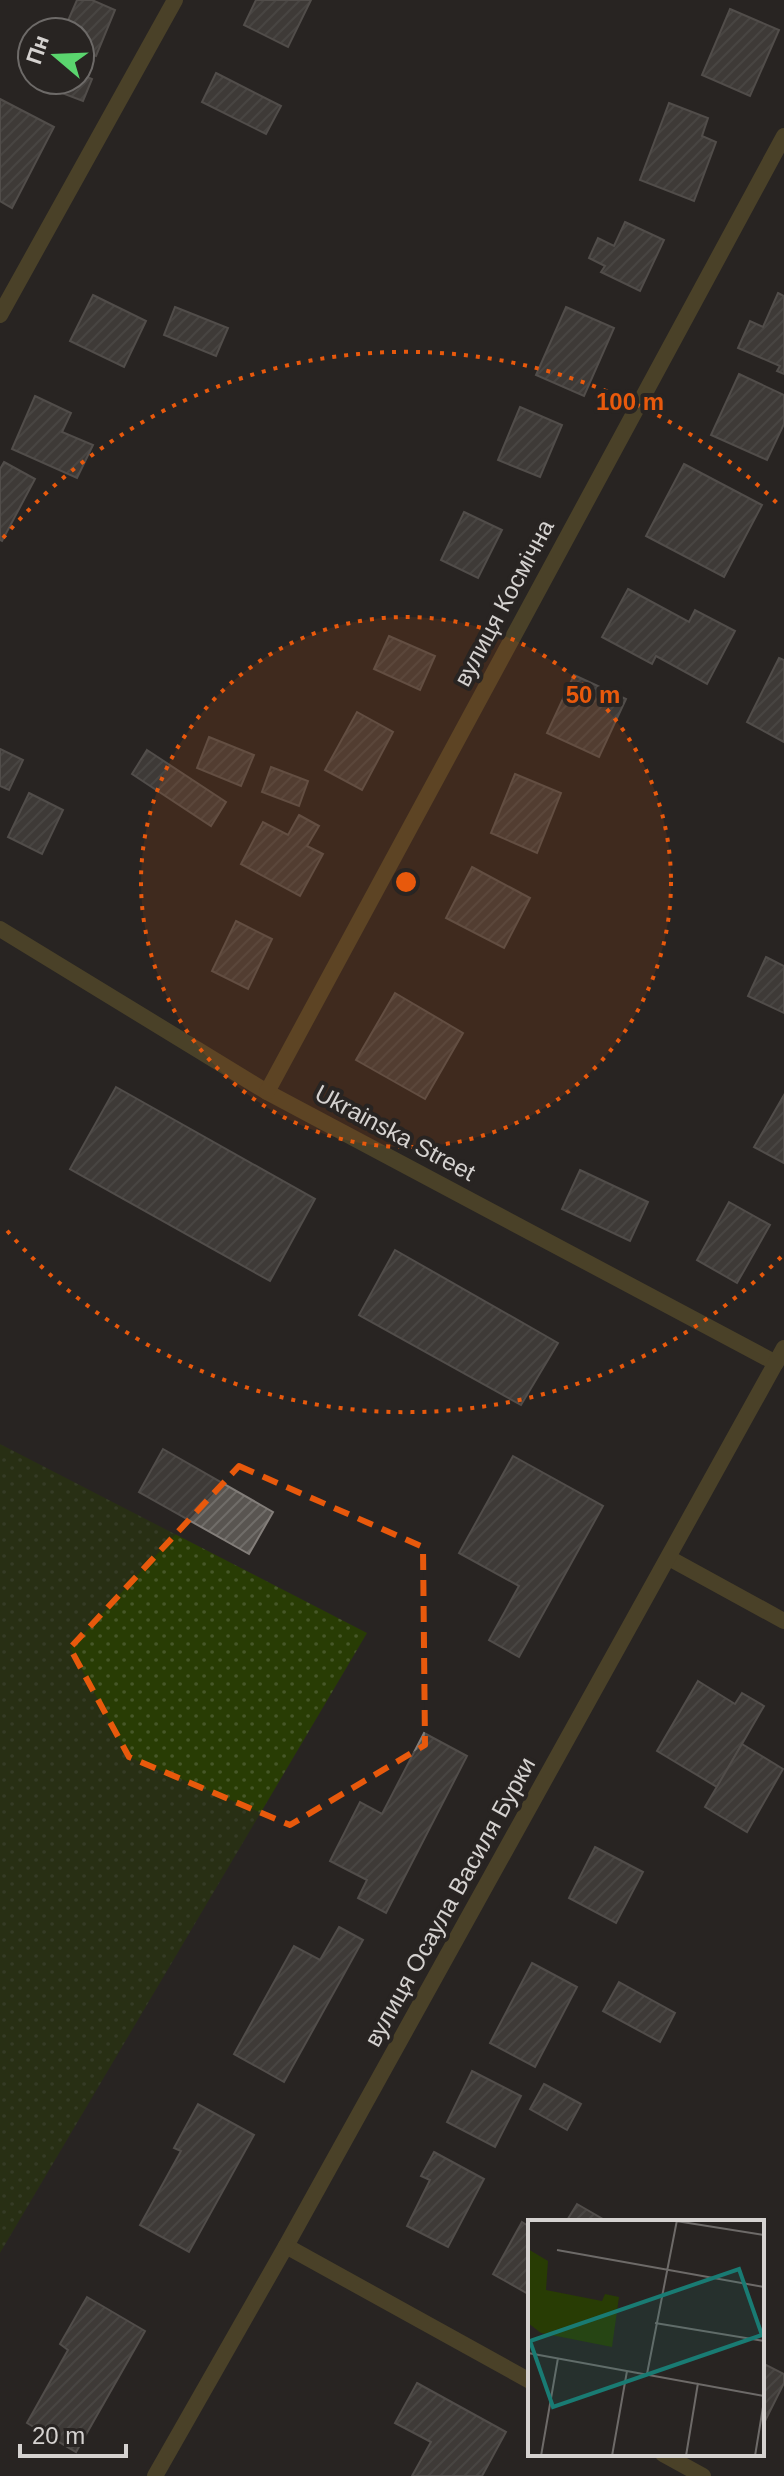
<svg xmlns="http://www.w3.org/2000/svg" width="784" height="2476" font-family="Helvetica,sans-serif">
<defs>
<pattern id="grass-dots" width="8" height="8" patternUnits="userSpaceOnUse" patternTransform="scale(2)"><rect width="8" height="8" fill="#283c04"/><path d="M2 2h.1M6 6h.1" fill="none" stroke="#465728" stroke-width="1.8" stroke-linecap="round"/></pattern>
<pattern id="building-hatch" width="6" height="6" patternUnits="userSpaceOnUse" patternTransform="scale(2)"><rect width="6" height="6" fill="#595551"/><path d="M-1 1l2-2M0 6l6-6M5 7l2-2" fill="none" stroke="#706d69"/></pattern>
</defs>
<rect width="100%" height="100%" fill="#282422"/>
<polygon fill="url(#grass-dots)" points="0,1444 367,1633 0,2253"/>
<g fill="url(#building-hatch)" stroke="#837e7a" stroke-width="2">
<polygon points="77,0 92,0 115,10 96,56 80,50 80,32 63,32"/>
<polygon points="256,0 311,0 288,47 244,25"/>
<polygon points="730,9 779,30 750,96 702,75"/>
<polygon points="216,73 281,106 266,134 202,102"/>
<polygon points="80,74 92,79 83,101 46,87 49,80 80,80"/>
<polygon points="0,99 54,127 12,208 0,201"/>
<polygon points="669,103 708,118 702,136 716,142 694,201 640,180"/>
<polygon points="625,222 664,240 640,291 601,272 605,266 589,258 598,238 614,246"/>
<polygon points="778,293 784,296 784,374 777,371 780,366 738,348 750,321 763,327"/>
<polygon points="93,295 146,321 124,367 70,341"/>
<polygon points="175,307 228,328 216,356 164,335"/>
<polygon points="566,307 614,328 584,396 536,375"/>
<polygon points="739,374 784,395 784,424 767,460 711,435"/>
<polygon points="35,396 71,413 62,432 93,445 77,478 12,449"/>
<polygon points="520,407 562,425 540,477 498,460"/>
<polygon points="4,462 35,479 2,541 0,540 0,469"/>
<polygon points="684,464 762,505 724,577 646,536"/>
<polygon points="464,512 502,530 478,578 441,560"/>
<polygon points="628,589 689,622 695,610 735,631 707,684 656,656 652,664 602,637"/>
<polygon points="389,636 435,656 420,690 374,669"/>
<polygon points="779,658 784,660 784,742 747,722"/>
<polygon points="574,675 626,699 599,757 547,733"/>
<polygon points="357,712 393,732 362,790 325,770"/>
<polygon points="209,737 254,755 241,786 197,768"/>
<polygon points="0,749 23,760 9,790 0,786"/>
<polygon points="147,750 226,802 211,826 132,774"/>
<polygon points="271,767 308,781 299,806 262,792"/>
<polygon points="515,774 561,793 537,853 491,833"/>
<polygon points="29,793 63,810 42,854 8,837"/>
<polygon points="299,815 319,826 307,846 323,854 300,896 241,864 263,822 288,835"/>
<polygon points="472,867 530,898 504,948 446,918"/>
<polygon points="236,921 272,939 248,989 212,971"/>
<polygon points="766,957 784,966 784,1013 748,996"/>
<polygon points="395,993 463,1033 425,1099 356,1060"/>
<polygon points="116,1087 315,1199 270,1281 70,1169"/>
<polygon points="784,1095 784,1163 754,1147"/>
<polygon points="580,1170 648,1202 630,1241 562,1209"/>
<polygon points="729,1202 770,1225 737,1283 697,1260"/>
<polygon points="395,1250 558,1343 521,1405 359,1315"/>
<polygon points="163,1449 273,1512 249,1554 139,1492"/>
<polygon points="513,1456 603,1506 519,1657 489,1640 519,1586 459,1553"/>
<polygon points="698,1681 735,1704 742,1693 764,1706 717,1787 657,1751"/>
<polygon points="424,1733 467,1756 386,1913 358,1898 367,1880 330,1861 360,1802 382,1814"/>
<polygon points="742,1744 783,1769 747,1832 705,1807"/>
<polygon points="595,1847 643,1872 616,1923 569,1898"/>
<polygon points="339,1927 363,1940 284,2082 234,2054 294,1946 320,1960"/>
<polygon points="532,1963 577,1987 535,2067 490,2043"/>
<polygon points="619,1982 675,2013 660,2042 603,2011"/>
<polygon points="472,2071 521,2096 495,2147 447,2122"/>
<polygon points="544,2084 581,2104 567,2130 530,2109"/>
<polygon points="198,2104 254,2135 189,2252 140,2225 181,2151 174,2148"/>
<polygon points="434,2152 484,2179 448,2247 407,2226 430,2180 421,2176"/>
<polygon points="577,2204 608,2222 566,2222"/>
<polygon points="522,2222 530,2227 530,2295 493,2274"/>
<polygon points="87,2297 145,2331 76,2452 27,2423 68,2350 60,2344"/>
<polygon points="762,2363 784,2374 784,2383 763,2425"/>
<polygon points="417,2383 506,2432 482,2476 412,2476 431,2442 395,2423"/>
</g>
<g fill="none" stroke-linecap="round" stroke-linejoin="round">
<g stroke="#74642f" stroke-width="16">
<polyline points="0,315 175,0"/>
<polyline points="0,929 267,1092 776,1363"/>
<polyline points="267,1092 784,136"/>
<polyline points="669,1558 784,1621"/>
<polyline points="286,2246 530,2381"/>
<polyline points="663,2454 703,2476"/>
<polyline points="155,2476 286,2246 784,1348"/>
</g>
</g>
<path d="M0 0H784V2476H0ZM239 1466 423 1547 425 1745 290 1825 129 1757 70 1648Z" fill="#282422" fill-opacity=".55" fill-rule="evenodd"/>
<path fill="none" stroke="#e8590c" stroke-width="6" stroke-dasharray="16 10" stroke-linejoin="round" d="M239 1466 423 1547 425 1745 290 1825 129 1757 70 1648Z"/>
<circle cx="406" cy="882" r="265" fill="#e8590c" fill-opacity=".12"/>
<g fill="none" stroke="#e8590c" stroke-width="4" stroke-dasharray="4 8">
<circle cx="406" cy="882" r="265"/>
<path d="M781 1257A530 530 0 0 1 3 1226M3 538A530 530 0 0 1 781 507"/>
</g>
<g text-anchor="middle" stroke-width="8" stroke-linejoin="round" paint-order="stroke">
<g font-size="24" fill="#d5d2d0" stroke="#282422">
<text transform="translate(504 603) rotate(-62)" y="8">вулиця Космічна</text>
<text transform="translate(395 1133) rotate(28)" y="8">Ukrainska Street</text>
<text transform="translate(450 1902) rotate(-61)" y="8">вулиця Осаула Василя Бурки</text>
</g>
</g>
<g transform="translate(528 2220)">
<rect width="236" height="236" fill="#282422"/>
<path d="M0 29 20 41 18 70 74 81 77 74 91 77 84 127 13 113 0 103Z" fill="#283c04"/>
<path fill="none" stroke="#6d6a68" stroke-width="2" d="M148 1 236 15M29 30 236 67M127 103 236 121M0 133 236 176M119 154 149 0M13 236 30 138M84 236 99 151M158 236 170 163M227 236 236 181"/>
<path fill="#197b73" fill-opacity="0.15" stroke="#197b73" stroke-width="4" d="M211 49 234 115 25 187 2 121Z"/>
<rect width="236" height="236" fill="none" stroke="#d5d2d0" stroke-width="4"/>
</g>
<circle cx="406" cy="882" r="12" fill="#e8590c" stroke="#282422" stroke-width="4"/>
<g font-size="24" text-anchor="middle" font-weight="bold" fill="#e8590c" stroke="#282422" stroke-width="8" stroke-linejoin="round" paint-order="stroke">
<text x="630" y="410">100 m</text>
<text x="593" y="703">50 m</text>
</g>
<g transform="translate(56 56) rotate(289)"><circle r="38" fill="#282422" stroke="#6d6a68" stroke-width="2"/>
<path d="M0-6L14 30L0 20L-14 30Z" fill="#5ad56e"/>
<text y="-12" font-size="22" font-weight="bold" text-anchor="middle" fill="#d5d2d0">Пн</text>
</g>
<path d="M20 2444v12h106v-12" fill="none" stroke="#d5d2d0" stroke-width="4"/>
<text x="32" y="2444" font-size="24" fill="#d5d2d0" stroke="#282422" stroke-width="6" paint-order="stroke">20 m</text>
</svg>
